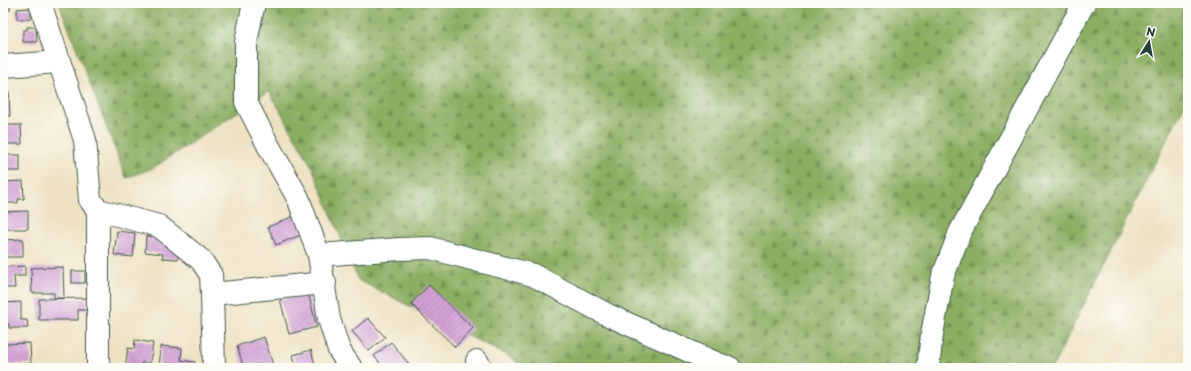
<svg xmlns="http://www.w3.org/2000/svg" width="1191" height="371" font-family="'Playpen Sans',sans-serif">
<defs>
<pattern id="forest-firs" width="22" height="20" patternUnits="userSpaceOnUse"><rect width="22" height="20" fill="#8cae62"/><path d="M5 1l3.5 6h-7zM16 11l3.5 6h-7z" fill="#728f52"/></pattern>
<pattern id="building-hatch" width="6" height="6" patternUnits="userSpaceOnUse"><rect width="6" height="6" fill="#d2a0d6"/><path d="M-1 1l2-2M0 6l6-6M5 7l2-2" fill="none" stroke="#aa84ae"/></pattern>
</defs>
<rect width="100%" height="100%" fill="#fdfcf7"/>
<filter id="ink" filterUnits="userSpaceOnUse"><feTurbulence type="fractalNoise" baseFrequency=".025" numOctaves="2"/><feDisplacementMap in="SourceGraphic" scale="8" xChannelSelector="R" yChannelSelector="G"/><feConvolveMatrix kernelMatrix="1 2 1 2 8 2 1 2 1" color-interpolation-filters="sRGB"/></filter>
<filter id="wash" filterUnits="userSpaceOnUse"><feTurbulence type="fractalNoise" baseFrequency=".012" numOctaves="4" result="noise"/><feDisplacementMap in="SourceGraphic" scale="16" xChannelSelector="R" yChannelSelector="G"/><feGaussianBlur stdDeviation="0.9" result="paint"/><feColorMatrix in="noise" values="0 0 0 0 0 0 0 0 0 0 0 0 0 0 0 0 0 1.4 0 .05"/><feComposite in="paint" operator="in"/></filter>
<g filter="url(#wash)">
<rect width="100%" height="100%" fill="#eee2c3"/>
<polygon fill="url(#forest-firs)" stroke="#56764b" points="59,3 1188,3 1188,98 1052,368 516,368 516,360 358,280 312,167 269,91 153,168 126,178"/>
<g id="blocks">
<g fill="url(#building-hatch)">
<rect x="3" y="3" width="7" height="7"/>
<polygon points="31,8 31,19 17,19 17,9"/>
<polygon points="5,23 5,49 3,49 3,24"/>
<polygon points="27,27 36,27 37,42 23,42 23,30 27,30"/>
<polygon points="3,91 9,91 10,116 3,116"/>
<polygon points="3,125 21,125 22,144 3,144"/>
<rect x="3" y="155" width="17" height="16"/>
<polygon points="23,181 24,199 18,199 18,203 3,203 3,182"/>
<polygon points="28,211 28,229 3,229 3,212"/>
<polygon points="296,215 303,234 276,245 268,227"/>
<polygon points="117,231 135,233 133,257 114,255"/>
<polygon points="146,236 169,237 178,246 178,259 162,258 163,254 145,252"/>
<polygon points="23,239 23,257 3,257 3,240"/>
<polygon points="25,266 25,276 14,276 15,288 3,288 3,267"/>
<polygon points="63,267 64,298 54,298 54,293 32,293 31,268"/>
<rect x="72" y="271" width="13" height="12"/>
<polygon points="429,285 473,328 455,347 411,304"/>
<polygon points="308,293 317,327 289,334 280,299"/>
<polygon points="87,298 87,310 78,310 78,320 39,320 39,299"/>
<polygon points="21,302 21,320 27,320 28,328 9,328 9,324 3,324 3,303"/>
<polygon points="368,318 385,337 369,351 352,331"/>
<polygon points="264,337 274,368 244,368 237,346"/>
<polygon points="135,340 153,343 150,364 142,362 141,368 125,368 128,348 134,349"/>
<polygon points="391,342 412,368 384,368 374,356"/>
<polygon points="30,343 31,364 3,364 3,344"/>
<polygon points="161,346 182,348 181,360 195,362 195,368 159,368"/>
<polygon points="311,350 316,368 296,368 293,355"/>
</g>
</g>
</g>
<g filter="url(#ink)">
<use href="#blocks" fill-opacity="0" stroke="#3e5649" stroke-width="1"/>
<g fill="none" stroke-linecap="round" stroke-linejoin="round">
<defs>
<g id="minor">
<polyline points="40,3 85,140 90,200 98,210 159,226 201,260 211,275 212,294 325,283"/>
<polyline points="254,3 246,42 246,102 268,145 298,198 319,255 329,319 339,350 351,368"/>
<polyline points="3,66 59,62"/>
<polyline points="319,255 400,249 430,248 533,275 608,315 718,364 730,368"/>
<polyline points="477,361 481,368"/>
<polyline points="98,368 98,210"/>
<polyline points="928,368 932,334 943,276 960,232 1084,3"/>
</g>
<polyline id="tertiary" points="212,294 214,368"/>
</defs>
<use href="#minor" stroke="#3e5649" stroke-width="24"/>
<use href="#tertiary" stroke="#3e5649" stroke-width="24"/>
<use href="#minor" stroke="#fff" stroke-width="22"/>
<use href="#tertiary" stroke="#fff" stroke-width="22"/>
</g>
</g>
<rect width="1191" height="371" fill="none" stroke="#fdfcf7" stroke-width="16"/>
<g transform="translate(1149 42) rotate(11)" stroke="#fdfcf7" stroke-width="3" paint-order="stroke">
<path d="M0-3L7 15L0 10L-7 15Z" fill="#1f3d34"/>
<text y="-6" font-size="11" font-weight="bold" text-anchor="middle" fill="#1f3d34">N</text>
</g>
</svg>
